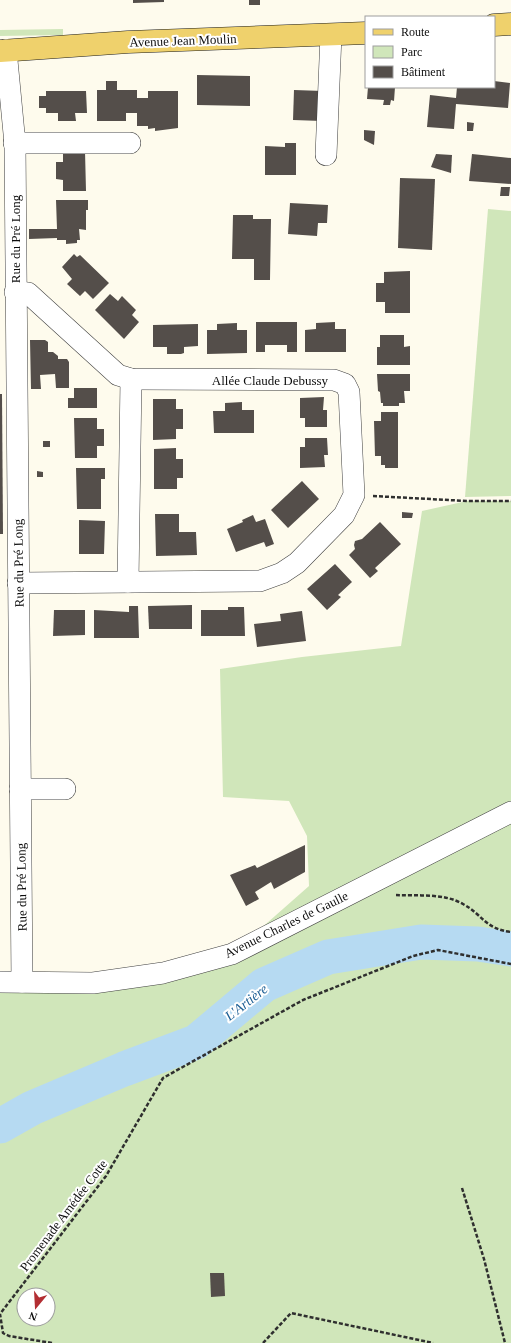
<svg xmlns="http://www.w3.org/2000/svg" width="511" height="1343" font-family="'Times New Roman',serif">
<rect width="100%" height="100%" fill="#fefbed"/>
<g fill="#d0e6ba" fill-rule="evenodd">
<polygon points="63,29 63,35 0,36 0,30"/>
<polygon points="488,209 511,211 511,496 465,497"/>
<path d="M467 501H511V1343H0V982H22L232 954 309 886 307 836 289 801 223 797 220 669 302 657 401 646 422 511ZM24 1295H48V1319H24Z"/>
</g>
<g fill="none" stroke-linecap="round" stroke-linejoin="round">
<polyline stroke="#b6daf2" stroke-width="35" points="0,1126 32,1108 124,1069 196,1042 264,985 328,957 421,942 478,944 511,949"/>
</g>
<g fill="#544e4a">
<polygon points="133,0 164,0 164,2 133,3"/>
<rect x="249" y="0" width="11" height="5"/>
<polygon points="197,75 250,76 250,106 197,105"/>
<polygon points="106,81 117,81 117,90 137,90 137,98 148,98 148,91 178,91 178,128 155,131 155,128 148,129 148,126 137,126 137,113 126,113 126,121 97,121 97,90 106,90"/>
<polygon points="494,81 510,83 508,108 456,104 454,129 427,127 430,95 456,98 457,87 494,87"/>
<polygon points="368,87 395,87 394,101 391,100 390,105 383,105 384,100 367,99"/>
<polygon points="294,90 323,91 322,121 293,120"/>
<polygon points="46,91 86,91 87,113 75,113 76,121 58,121 58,113 46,113 46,108 39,108 39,96 46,96"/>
<polygon points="467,122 474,123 473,131 467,131"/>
<polygon points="364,130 375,131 374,145 364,140"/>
<polygon points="285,143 296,143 296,175 265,175 265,146 285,147"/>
<polygon points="63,151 85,151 86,191 63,191 63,180 56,179 56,162 63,162"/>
<polygon points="436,154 452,155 451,173 431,167"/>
<polygon points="472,154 511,158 511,184 469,181"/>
<polygon points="400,178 435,179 432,250 398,248"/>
<polygon points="501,187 510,187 509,196 500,196"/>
<polygon points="56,200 88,200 88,210 86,210 86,230 79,229 80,240 77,240 77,243 66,244 66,240 57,240 57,238 29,239 29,229 57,229"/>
<polygon points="290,203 328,205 327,223 318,223 317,236 288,234"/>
<polygon points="233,215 253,215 253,219 271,219 270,280 254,280 254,259 232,259"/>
<polygon points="74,254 77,257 80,255 109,283 93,299 85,291 80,296 67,284 72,279 62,267"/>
<polygon points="410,271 410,313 385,313 385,302 376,302 376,283 384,283 384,272"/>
<polygon points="110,294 118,301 122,296 136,310 132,315 139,322 124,339 95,310"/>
<polygon points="256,322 297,322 297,352 287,352 287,345 265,345 265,352 256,352"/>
<polygon points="335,322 335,329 346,329 346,352 305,352 305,330 316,329 316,323"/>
<polygon points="237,323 237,330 247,330 247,353 207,354 207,330 217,330 217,324"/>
<polygon points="198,324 198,346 184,347 184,353 181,354 167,354 167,347 153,347 153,325"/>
<polygon points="380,335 404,335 404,347 410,346 410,365 377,365 377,347 380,347"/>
<polygon points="30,340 45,340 48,342 48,352 53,352 58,356 58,359 67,359 69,362 69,388 56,388 55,374 40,375 41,389 31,389"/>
<polygon points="377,374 410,374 410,391 404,391 405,403 399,403 399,406 383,406 383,403 381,403 380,392 378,391"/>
<polygon points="74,388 97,388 97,408 68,408 68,398 74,398"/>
<polygon points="0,394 2,394 3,534 0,534"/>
<polygon points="324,397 323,410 327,410 327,427 305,427 305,418 300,418 300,398"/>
<polygon points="153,399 176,399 176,409 183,409 183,429 176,429 176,439 153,440"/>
<polygon points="242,402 242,410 254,410 254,433 214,433 213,411 225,411 225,403"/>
<polygon points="381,412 398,412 398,468 385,468 385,465 381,465 381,456 375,456 374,421 381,421"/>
<polygon points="74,418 97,418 97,429 104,429 104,446 97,446 97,458 75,458"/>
<polygon points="305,438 327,438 328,455 324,455 325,467 300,468 300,447 305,447"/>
<rect x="43" y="441" width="7" height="6"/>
<polygon points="176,448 176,459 183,459 183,478 177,478 177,489 154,489 154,449"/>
<polygon points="76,468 105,468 105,479 101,479 101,509 77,509"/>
<polygon points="37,471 43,472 43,477 37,477"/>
<polygon points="302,481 319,499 288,528 271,510"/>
<polygon points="402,512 413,513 412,518 402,518"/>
<polygon points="155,514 179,514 179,532 196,532 197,555 156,556"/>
<polygon points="253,515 256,522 265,519 274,544 266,547 264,542 236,552 227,529 243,522 242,520"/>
<polygon points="79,520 105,521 104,554 79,554"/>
<polygon points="380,522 401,544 375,568 378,571 370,578 349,555 355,549 354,545 355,541 362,539"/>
<polygon points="335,564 352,582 338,595 341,597 327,610 307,589"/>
<polygon points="192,605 192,629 149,629 148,606"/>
<polygon points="129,606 138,606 139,638 94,638 94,610 129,612"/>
<polygon points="228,607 244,607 245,636 201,636 201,610 228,610"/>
<polygon points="54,610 85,610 85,635 53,636"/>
<polygon points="302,611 306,641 257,647 254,624 281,621 280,614"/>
<polygon points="305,845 305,872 274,889 271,882 255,892 259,899 246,906 230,875 255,865 257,868"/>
<polygon points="210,1273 224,1273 225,1296 211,1297"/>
</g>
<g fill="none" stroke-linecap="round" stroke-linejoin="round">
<defs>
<g id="minor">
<polyline points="6,50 15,144 22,982"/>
<polyline points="14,143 130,143"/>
<polyline points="326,155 331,35"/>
<polyline points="15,292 28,293 118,375 131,379 334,380 345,384 349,392 354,495 344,515 297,563 282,573 260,581 18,583"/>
<polyline points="128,582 131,379"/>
<polyline points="20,789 65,789"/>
<polyline points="0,982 93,983 163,973 232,954 511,812"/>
</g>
<g id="major">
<polyline points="494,25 511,24"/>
<polyline points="0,51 128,42 366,33"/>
</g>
</defs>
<use href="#minor" stroke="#404040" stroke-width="22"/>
<use href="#major" stroke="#1e1e1e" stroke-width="23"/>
<g stroke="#2f2f2f" stroke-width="2.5" stroke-dasharray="4 2" stroke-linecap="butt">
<polyline points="373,496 467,501 511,501"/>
<path d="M396 895C418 896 444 893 463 904 483 915 485 929 511 932"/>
<polyline points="462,1188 484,1259 505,1343"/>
<polyline points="52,1343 9,1336 3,1333 0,1314 106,1176 163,1078 303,1000 413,956 438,950 511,964"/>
<polyline points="263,1343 291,1313 433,1343"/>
</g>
<use href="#minor" stroke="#fff" stroke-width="21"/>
<use href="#major" stroke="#efd16c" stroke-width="22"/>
</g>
<g text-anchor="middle" stroke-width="4" stroke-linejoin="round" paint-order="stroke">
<g font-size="13" fill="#0d0d0d" stroke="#fff">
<text transform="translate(183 40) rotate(-2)" y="5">Avenue Jean Moulin</text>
<text transform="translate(15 239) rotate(-90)" y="5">Rue du Pré Long</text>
<text x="270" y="385">Allée Claude Debussy</text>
<text transform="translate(18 563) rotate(-91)" y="5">Rue du Pré Long</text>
<text transform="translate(21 887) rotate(-91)" y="5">Rue du Pré Long</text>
<text transform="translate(286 924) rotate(-26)" y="5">Avenue Charles de Gaulle</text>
<text transform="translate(63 1215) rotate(-53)" y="5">Promenade Amédée Cotte</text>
</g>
<g font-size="14" font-style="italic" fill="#1f6095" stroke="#fff">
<text transform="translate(246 1002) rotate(-38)" y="5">L'Artière</text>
</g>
</g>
<rect x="365" y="16" width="130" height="72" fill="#ffffff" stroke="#9e9e9e"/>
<rect x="373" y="29" width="20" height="6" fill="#efd16c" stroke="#9e9e9e"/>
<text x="401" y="36" font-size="12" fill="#0d0d0d">Route</text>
<rect x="373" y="46" width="20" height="12" fill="#d0e6ba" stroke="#9e9e9e"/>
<text x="401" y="56" font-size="12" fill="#0d0d0d">Parc</text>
<rect x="373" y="66" width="20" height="12" fill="#544e4a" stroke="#9e9e9e"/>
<text x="401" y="76" font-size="12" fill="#0d0d0d">Bâtiment</text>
<g transform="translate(36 1307) rotate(198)"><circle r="19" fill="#ffffff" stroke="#9e9e9e"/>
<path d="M0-3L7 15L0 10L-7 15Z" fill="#b32e33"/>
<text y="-6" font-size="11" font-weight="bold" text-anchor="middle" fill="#0d0d0d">N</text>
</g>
</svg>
